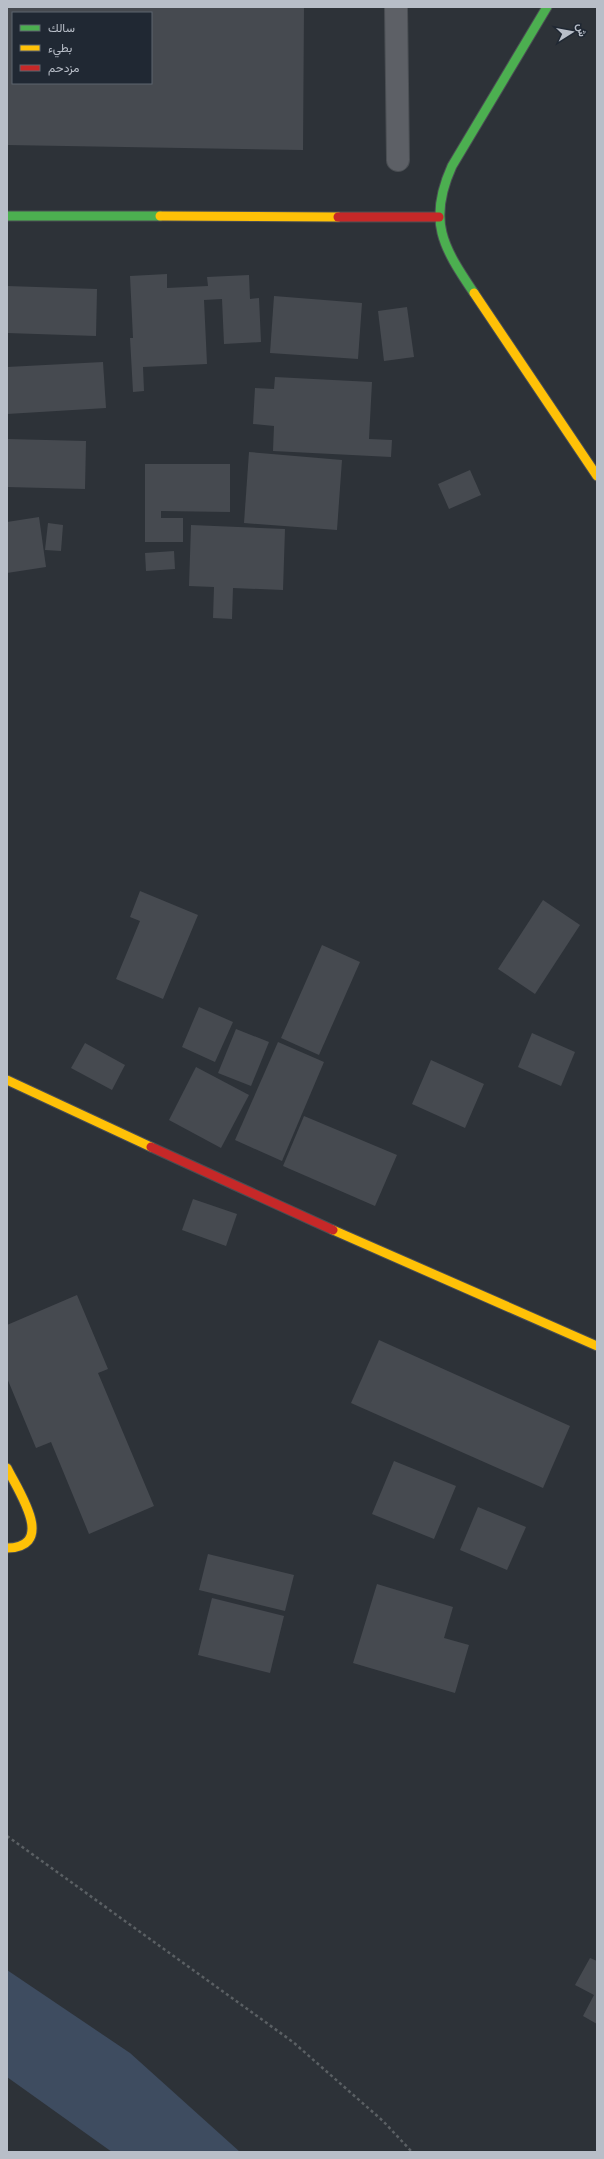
<svg xmlns="http://www.w3.org/2000/svg" width="604" height="2159" font-family="Quicksand,Vazirmatn,sans-serif">
<rect width="100%" height="100%" fill="#2d3238"/>
<polygon fill="#3e4c60" points="7,1970 130,2053 240,2152 112,2152 7,2077"/>
<g fill="#464a50" fill-rule="evenodd">
<path d="M7 7H304L303 150 7 145ZM13 13H151V83H13Z"/>
<polygon points="167,274 167,288 208,286 207,277 249,275 250,299 259,298 261,342 224,344 222,299 204,300 207,364 143,367 144,391 133,392 130,338 133,338 130,276"/>
<polygon points="7,286 97,289 96,336 7,333"/>
<polygon points="274,296 362,303 358,359 270,353"/>
<polygon points="407,307 414,357 384,361 378,311"/>
<polygon points="103,362 106,408 7,414 7,367"/>
<polygon points="275,377 372,382 369,439 392,440 391,457 273,451 274,426 253,424 255,388 274,389"/>
<polygon points="7,439 86,441 85,489 7,487"/>
<polygon points="249,452 342,460 337,530 244,523"/>
<polygon points="145,464 230,464 230,512 161,511 161,518 183,518 183,542 145,542"/>
<polygon points="470,470 481,495 449,509 438,484"/>
<polygon points="39,517 46,567 7,573 7,522"/>
<polygon points="48,523 63,525 61,551 45,550"/>
<polygon points="191,525 285,529 283,590 233,588 232,619 213,618 214,587 189,586"/>
<polygon points="174,551 175,569 146,571 145,553"/>
<polygon points="140,891 198,915 163,999 116,979 140,921 130,917"/>
<polygon points="543,900 580,925 535,994 498,969"/>
<polygon points="322,945 360,962 319,1055 281,1038"/>
<polygon points="199,1007 233,1022 215,1062 182,1047"/>
<polygon points="236,1029 269,1042 251,1086 218,1073"/>
<polygon points="532,1033 575,1052 561,1086 518,1067"/>
<polygon points="278,1042 324,1062 282,1161 235,1140"/>
<polygon points="85,1043 125,1065 112,1090 71,1068"/>
<polygon points="431,1060 484,1084 465,1128 412,1104"/>
<polygon points="196,1067 249,1095 221,1148 169,1120"/>
<polygon points="304,1116 397,1155 375,1206 283,1166"/>
<polygon points="193,1199 237,1214 226,1246 182,1230"/>
<polygon points="77,1295 108,1369 98,1373 154,1506 89,1534 51,1442 36,1448 7,1378 7,1325"/>
<polygon points="379,1340 570,1426 543,1488 351,1403"/>
<polygon points="394,1461 456,1486 434,1539 372,1514"/>
<polygon points="478,1507 526,1527 507,1570 460,1550"/>
<polygon points="208,1554 294,1575 285,1611 199,1590"/>
<polygon points="377,1584 453,1607 444,1638 469,1645 455,1693 353,1663"/>
<polygon points="212,1598 284,1616 270,1673 198,1655"/>
<polygon points="590,1958 597,1961 597,2024 583,2016 594,1995 575,1985"/>
</g>
<g fill="none" stroke-linecap="round" stroke-linejoin="round">
<defs>
<polyline id="street" points="396,7 398,160"/>
<g id="fast">
<polyline points="7,216 160,216"/>
<path d="M474 293C443 247 427 221 452 166L547 7"/>
</g>
<g id="slow">
<polyline points="160,216 338,217"/>
<polyline points="474,293 597,476"/>
<polyline points="7,1080 151,1147"/>
<polyline points="333,1230 597,1346"/>
<path d="M7 1468C17 1489 58 1547 7 1548"/>
</g>
<g id="jam">
<polyline points="338,217 439,217"/>
<polyline points="151,1147 333,1230"/>
</g>
</defs>
<use href="#street" stroke="#4a4e53" stroke-width="24"/>
<use href="#fast" stroke="#4a4e53" stroke-width="11"/>
<use href="#slow" stroke="#4a4e53" stroke-width="11"/>
<use href="#jam" stroke="#4a4e53" stroke-width="11"/>
<polyline stroke="#5b6064" stroke-width="2.5" stroke-dasharray="3 3" stroke-linecap="butt" points="7,1836 293,2042 383,2121 412,2152"/>
<use href="#street" stroke="#5d6066" stroke-width="22"/>
<use href="#fast" stroke="#4caf50" stroke-width="9"/>
<use href="#slow" stroke="#ffc107" stroke-width="9"/>
<use href="#jam" stroke="#c62828" stroke-width="9"/>
</g>
<rect width="604" height="2159" fill="none" stroke="#b8bec8" stroke-width="16"/>
<rect x="12" y="12" width="140" height="72" fill="#202833" stroke="#5d646f"/>
<rect x="20" y="25" width="20" height="6" fill="#4caf50" stroke="#5d646f"/>
<text x="48" y="32" font-size="12" fill="#b8bec8">سالك</text>
<rect x="20" y="45" width="20" height="6" fill="#ffc107" stroke="#5d646f"/>
<text x="48" y="52" font-size="12" fill="#b8bec8">بطيء</text>
<rect x="20" y="65" width="20" height="6" fill="#c62828" stroke="#5d646f"/>
<text x="48" y="72" font-size="12" fill="#b8bec8">مزدحم</text>
<g transform="translate(572 32) rotate(79)" stroke="#202833" stroke-width="3" paint-order="stroke">
<path d="M0-3L7 15L0 10L-7 15Z" fill="#b8bec8"/>
<text y="-6" font-size="11" font-weight="bold" text-anchor="middle" fill="#b8bec8">ش</text>
</g>
</svg>
